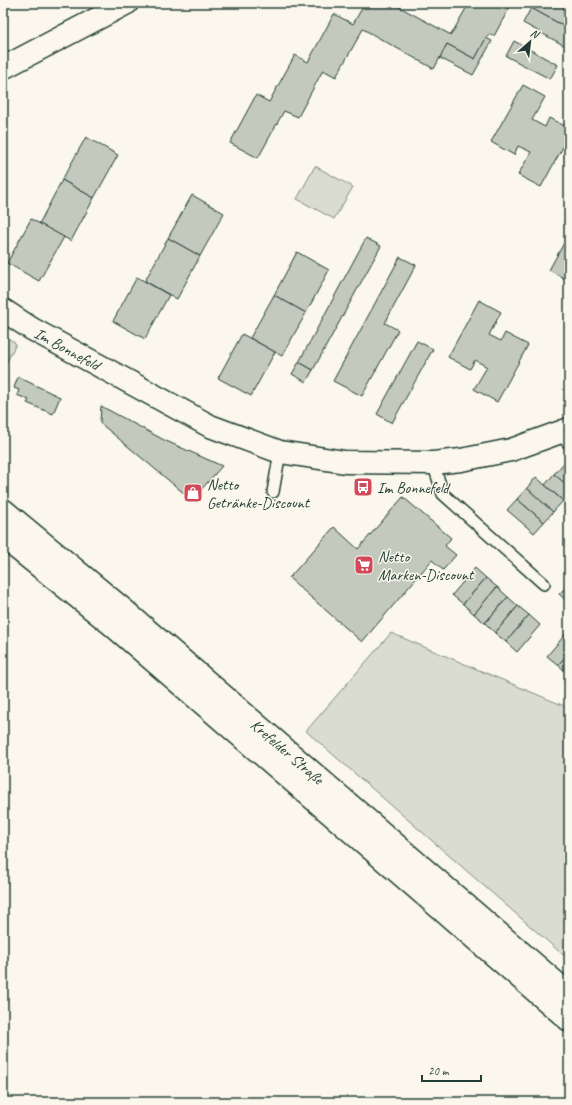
<svg xmlns="http://www.w3.org/2000/svg" width="572" height="1105" font-family="Caveat,sans-serif">
<rect width="100%" height="100%" fill="#fbf7ec"/>
<filter id="ink" filterUnits="userSpaceOnUse"><feTurbulence type="fractalNoise" baseFrequency=".025" numOctaves="2"/><feDisplacementMap in="SourceGraphic" scale="8" xChannelSelector="R" yChannelSelector="G"/><feConvolveMatrix kernelMatrix="1 2 1 2 8 2 1 2 1" color-interpolation-filters="sRGB"/></filter>
<g filter="url(#ink)">
<g fill="#dbdcd1" stroke="#7d8c82">
<polygon points="315,166 353,187 334,219 297,199"/>
<polygon points="3,334 16,344 3,369"/>
<polygon points="391,633 569,708 569,858 566,860 569,862 569,960 306,731"/>
</g>
<g fill="#c4c9be" stroke="#1f3d34">
<polygon points="365,3 392,3 451,35 469,3 512,3 494,36 489,34 475,59 447,44 434,69 363,29 336,77 323,70 298,117 284,111 258,158 230,143 256,95 269,102 295,55 308,62 334,14 353,24"/>
<polygon points="534,3 557,3 569,10 569,29 531,8"/>
<polygon points="531,8 569,29 569,44 567,47 523,23"/>
<polygon points="486,38 492,41 473,75 440,58 447,44 475,59"/>
<polygon points="514,41 558,65 550,79 506,56"/>
<polygon points="523,85 545,97 532,120 545,127 549,118 569,128 569,136 541,187 518,175 531,152 518,146 514,155 491,142"/>
<polygon points="86,137 118,155 94,198 62,180"/>
<polygon points="62,180 94,198 71,241 39,224"/>
<polygon points="192,195 224,213 200,256 168,238"/>
<polygon points="31,219 64,237 39,281 7,263"/>
<polygon points="569,234 569,281 549,270"/>
<polygon points="168,238 200,256 177,299 145,281"/>
<polygon points="366,238 381,246 313,370 299,362"/>
<polygon points="297,252 329,270 306,313 274,295"/>
<polygon points="400,257 416,265 385,323 398,330 362,396 333,381"/>
<polygon points="137,277 169,295 145,339 113,321"/>
<polygon points="274,295 306,313 282,356 250,338"/>
<polygon points="479,300 501,312 489,335 501,341 505,333 528,345 497,402 474,389 487,367 475,360 470,369 448,357"/>
<polygon points="242,334 275,352 251,396 218,378"/>
<polygon points="417,341 433,349 392,423 377,414"/>
<polygon points="299,362 313,370 306,382 292,374"/>
<polygon points="18,377 60,397 53,414 27,403 29,400 17,395 19,390 14,388"/>
<polygon points="101,406 164,440 222,466 192,500 100,423"/>
<polygon points="564,463 569,468 569,487 554,474"/>
<polygon points="554,474 569,487 569,506 545,485"/>
<polygon points="536,477 563,501 553,512 527,488"/>
<polygon points="527,488 553,512 544,522 517,499"/>
<polygon points="403,497 451,538 445,546 456,555 443,570 432,560 362,642 289,578 334,527 358,549"/>
<polygon points="517,499 544,522 534,533 507,510"/>
<polygon points="475,568 486,578 463,604 452,595"/>
<polygon points="486,578 497,587 474,614 463,604"/>
<polygon points="569,584 569,603 559,594"/>
<polygon points="497,587 508,597 485,623 474,614"/>
<polygon points="508,597 518,606 495,633 485,623"/>
<polygon points="518,606 529,615 506,642 495,633"/>
<polygon points="529,615 540,625 517,652 506,642"/>
<polygon points="569,630 569,653 558,665 547,656"/>
<polygon points="569,653 569,674 558,665"/>
</g>
<g fill="none" stroke-linecap="round" stroke-linejoin="round">
<defs>
<g id="service">
<polyline points="559,432 569,444"/>
<polyline points="433,463 443,494 544,584"/>
<polyline points="273,492 280,452"/>
</g>
<g id="minor">
<path id="s1" d="M3 310 32 329 210 426 280 452 345 462 433 463 461 460 511 450 569 429"/>
</g>
<polyline id="secondary" points="3,68 127,3"/>
<g id="primary">
<path id="s2" d="M3 510 125 611 569 994"/>
<polyline points="3,537 111,624 569,1020"/>
</g>
</defs>
<use href="#service" stroke="#1f3d34" stroke-width="14"/>
<use href="#minor" stroke="#1f3d34" stroke-width="25"/>
<use href="#secondary" stroke="#1f3d34" stroke-width="25"/>
<use href="#primary" stroke="#1f3d34" stroke-width="25"/>
<use href="#service" stroke="#fbf7ec" stroke-width="11"/>
<use href="#minor" stroke="#fbf7ec" stroke-width="22"/>
<use href="#secondary" stroke="#fbf7ec" stroke-width="22"/>
<use href="#primary" stroke="#fbf7ec" stroke-width="22"/>
</g>
</g>
<defs>
<symbol id="bus-square" viewBox="-11 -11 22 22"><rect x="-9" y="-9" width="18" height="18" rx="4" fill="#d1495b" stroke="#fbf7ec"/><path d="M-5-6H5V4H4V6H2V4H-2V6H-4V4H-5ZM-3.5-4V0h7V-4ZM-3.5 1.2v1.5H-2V1.2ZM2 1.2v1.5H3.5V1.2Z" fill="#fff"/></symbol>
<symbol id="shop-square" viewBox="-11 -11 22 22"><rect x="-9" y="-9" width="18" height="18" rx="4" fill="#d1495b" stroke="#fbf7ec"/><path d="M-5-2.5h2.3a2.7 3.5 0 0 1 5.4 0H5L5.5 6h-11ZM-1.5-2.5h3a1.5 2.3 0 0 0-3 0Z" fill="#fff"/></symbol>
<symbol id="supermarket-square" viewBox="-11 -11 22 22"><rect x="-9" y="-9" width="18" height="18" rx="4" fill="#d1495b" stroke="#fbf7ec"/><path d="M-6-5.5h2.5l.6 2H6L4.5 2H-2.5L-4.4-4H-6ZM-1.5 3.2a1.3 1.3 0 1 0 .1 0ZM3 3.2a1.3 1.3 0 1 0 .1 0Z" fill="#fff"/></symbol>
</defs>
<g fill-rule="evenodd">
<use href="#bus-square" x="352" y="476" width="22" height="22"/>
<use href="#shop-square" x="182" y="482" width="22" height="22"/>
<use href="#supermarket-square" x="353" y="554" width="22" height="22"/>
</g>
<g text-anchor="middle" stroke-width="3" stroke-linejoin="round" paint-order="stroke">
<g font-size="16" fill="#1f3d34" stroke="#fbf7ec">
<text dy="6" stroke="none"><textPath href="#s1" startOffset="75">Im Bonnefeld</textPath></text>
<text dy="6" stroke="none"><textPath href="#s2" startOffset="373">Krefelder Straße</textPath></text>
</g>
<g font-size="16" fill="#1f3d34" stroke="#fbf7ec" text-anchor="start">
<text x="207" y="490">Netto<tspan x="207" dy="18">Getränke-Discount</tspan></text>
<text x="377" y="493">Im Bonnefeld</text>
<text x="378" y="562">Netto<tspan x="378" dy="18">Marken-Discount</tspan></text>
</g>
</g>
<rect width="572" height="1105" fill="none" stroke="#fbf7ec" stroke-width="16"/>
<rect x="8" y="8" width="556" height="1089" fill="none" stroke="#1f3d34" stroke-width="1.5" filter="url(#ink)"/>
<g transform="translate(530 42) rotate(28)" stroke="#fbf7ec" stroke-width="3" paint-order="stroke">
<path d="M0-3L7 15L0 10L-7 15Z" fill="#1f3d34"/>
<text y="-6" font-size="11" font-weight="bold" text-anchor="middle" fill="#1f3d34">N</text>
</g>
<path d="M422 1075v6h59v-6" fill="none" stroke="#1f3d34" stroke-width="2"/>
<text x="428" y="1075" font-size="12" fill="#1f3d34" stroke="#fbf7ec" stroke-width="3" paint-order="stroke">20 m</text>
</svg>
